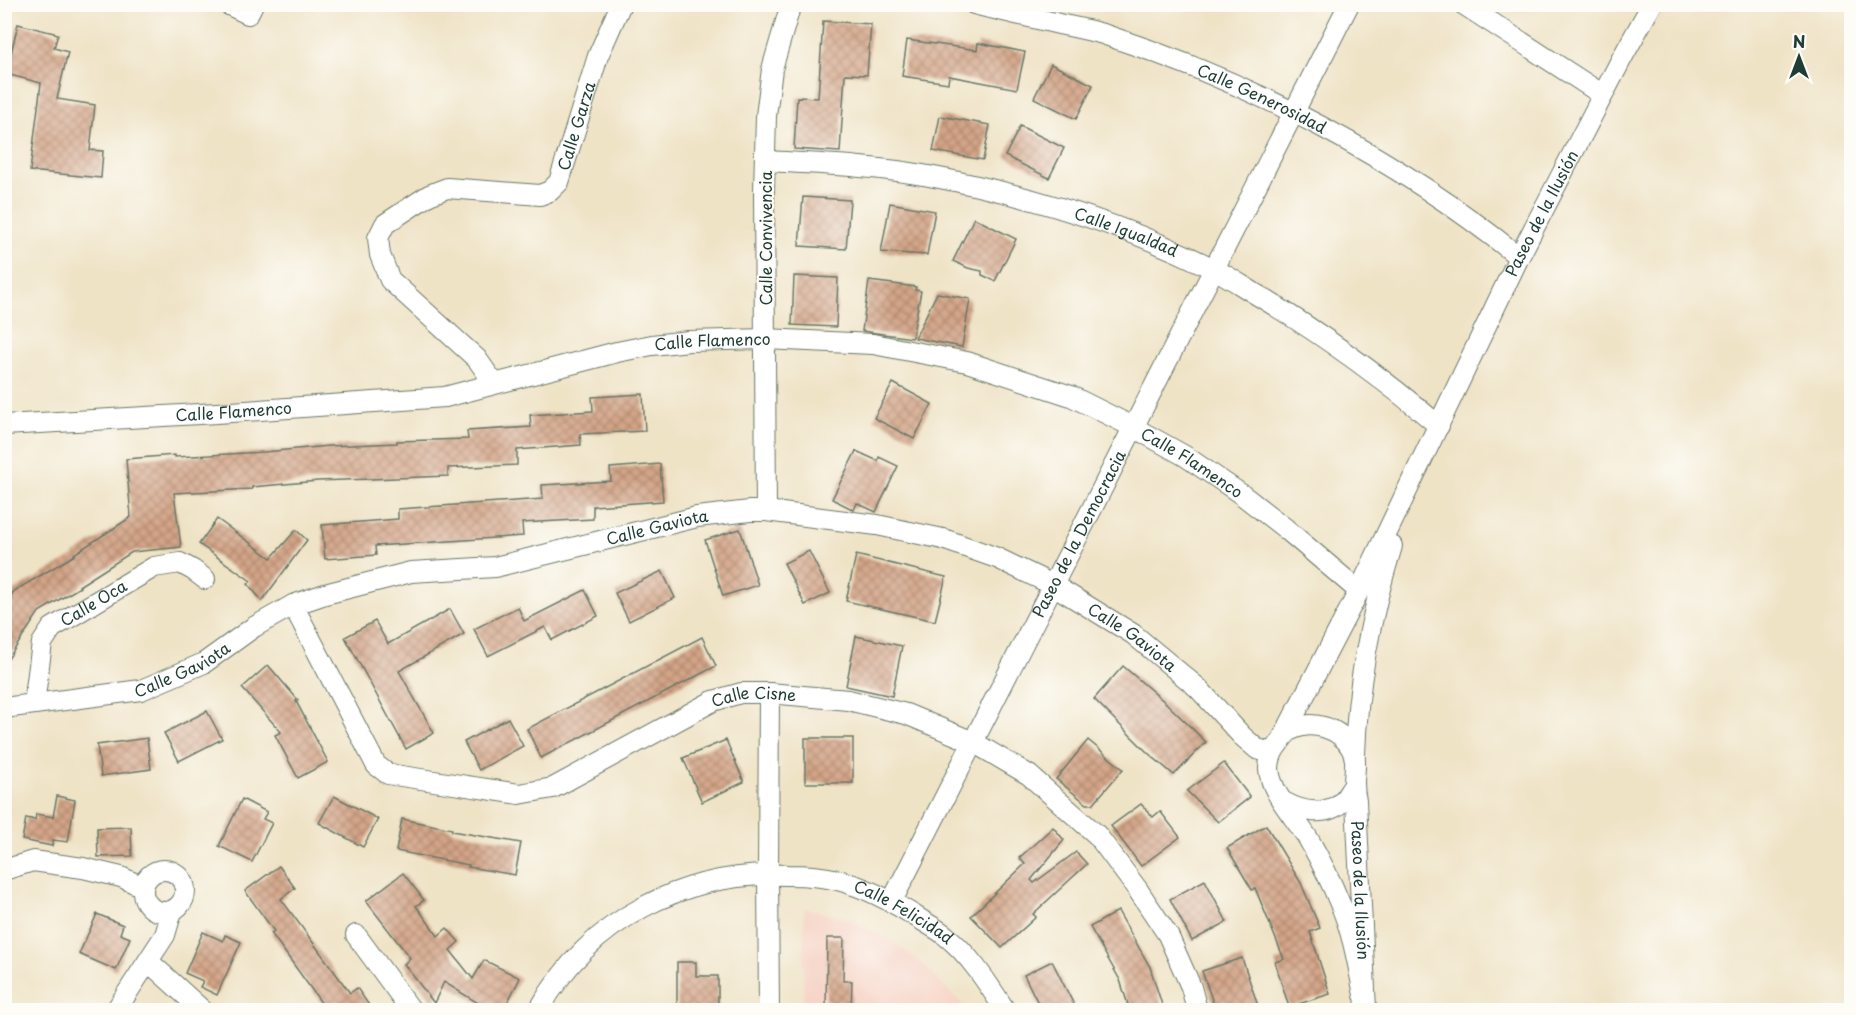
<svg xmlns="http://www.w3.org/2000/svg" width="1856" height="1015" font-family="'Playpen Sans',sans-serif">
<defs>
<pattern id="building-cross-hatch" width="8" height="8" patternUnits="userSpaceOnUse" patternTransform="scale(1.5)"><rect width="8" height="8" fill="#d4a487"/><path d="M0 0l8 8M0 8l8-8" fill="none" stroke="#ab876f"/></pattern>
</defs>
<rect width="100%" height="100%" fill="#fdfcf7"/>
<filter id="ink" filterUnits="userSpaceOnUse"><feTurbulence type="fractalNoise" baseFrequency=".0167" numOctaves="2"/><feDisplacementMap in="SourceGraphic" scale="12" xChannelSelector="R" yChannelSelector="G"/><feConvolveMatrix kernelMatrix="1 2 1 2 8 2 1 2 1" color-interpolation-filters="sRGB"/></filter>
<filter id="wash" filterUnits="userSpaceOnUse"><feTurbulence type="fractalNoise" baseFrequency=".008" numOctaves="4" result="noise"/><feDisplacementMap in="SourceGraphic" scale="24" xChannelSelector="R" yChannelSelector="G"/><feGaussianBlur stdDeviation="1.35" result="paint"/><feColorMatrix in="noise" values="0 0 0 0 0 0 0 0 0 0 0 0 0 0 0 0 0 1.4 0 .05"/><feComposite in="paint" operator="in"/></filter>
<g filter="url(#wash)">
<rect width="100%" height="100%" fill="#efe3c6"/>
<polygon fill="#f6d2c4" points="804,908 845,918 889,939 923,964 959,1002 971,1008 973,1010 803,1010"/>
<g id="blocks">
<g fill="url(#building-cross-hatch)">
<polygon points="823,21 871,24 867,75 845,74 840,152 794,149 797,97 818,98"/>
<polygon points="18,24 58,34 54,48 68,52 57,99 95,105 90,150 103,151 101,178 30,171 41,83 6,74"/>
<polygon points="907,40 977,50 978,43 1025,52 1017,89 949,76 948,83 902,76"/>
<polygon points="1051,64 1093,85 1076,119 1034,98"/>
<polygon points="940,116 990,125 983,160 933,151"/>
<polygon points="1020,126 1064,148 1049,178 1005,156"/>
<polygon points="803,197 850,200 846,249 799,246"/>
<polygon points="890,203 935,211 927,255 881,252"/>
<polygon points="974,218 1016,239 995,281 982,275 982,271 968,268 953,261"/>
<polygon points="794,276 838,278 836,327 792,325"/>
<polygon points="869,281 916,287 915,290 921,291 912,338 862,331"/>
<polygon points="937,293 970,299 962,347 915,338"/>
<polygon points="893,383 932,404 914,439 874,418"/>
<polygon points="643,394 645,431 580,434 581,445 517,450 517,465 448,468 448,476 318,481 252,487 252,489 174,493 181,547 132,552 79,586 80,587 39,612 4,665 4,606 14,591 75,555 74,554 131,517 126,459 175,455 175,457 264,452 329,446 397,443 397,441 468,439 467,431 531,427 530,415 593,411 592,397"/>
<polygon points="856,451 878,461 879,457 898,466 876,512 857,503 854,510 832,499"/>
<polygon points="660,464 663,501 593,506 593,519 522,523 523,536 375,546 376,555 325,559 322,525 398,519 398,509 543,499 542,485 611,481 610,468"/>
<polygon points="217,519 271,558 296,530 307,540 262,601 248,584 251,581 199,544"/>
<polygon points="740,529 758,585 723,596 705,540"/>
<polygon points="809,551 830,593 805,605 784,563"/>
<polygon points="856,555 946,577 935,621 846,601"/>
<polygon points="662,571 675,598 629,621 615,593"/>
<polygon points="585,590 598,616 552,640 545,627 488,656 474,629 518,607 524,621"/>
<polygon points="450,609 464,634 399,671 434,733 406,749 345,637 375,621 388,644"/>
<polygon points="856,636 902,646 892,696 846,686"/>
<polygon points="702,637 716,666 541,758 527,729"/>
<polygon points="268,665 298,700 296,701 328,762 298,778 275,735 281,732 242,688"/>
<polygon points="1123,666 1166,703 1206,742 1174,775 1148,753 1094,699"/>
<polygon points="207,711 222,739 179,761 164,733"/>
<polygon points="508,718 523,746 479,770 464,742"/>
<polygon points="147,738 151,769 101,776 97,745"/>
<rect x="805" y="738" width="48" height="45"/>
<polygon points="726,740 744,782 702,802 683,758"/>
<polygon points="1088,740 1123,769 1093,804 1087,804 1056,779"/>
<polygon points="1224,763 1250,797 1218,822 1187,791"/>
<polygon points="57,796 75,800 68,842 53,840 52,846 22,840 26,818 35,820 36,814 53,817"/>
<polygon points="334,796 378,819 363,847 319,823"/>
<polygon points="242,799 267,812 263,819 272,823 252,862 219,846"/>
<polygon points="1141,804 1153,817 1160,811 1180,837 1141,866 1111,826"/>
<polygon points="402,819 452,829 452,831 521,843 515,875 468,867 469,865 396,851"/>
<polygon points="1266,825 1301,883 1320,928 1310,932 1330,994 1289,1007 1275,962 1284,959 1255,888 1252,890 1227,848"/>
<polygon points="131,827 132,856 98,857 97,828"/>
<polygon points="1053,827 1064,840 1031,880 1034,883 1076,852 1087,864 1033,914 1036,917 1002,948 971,916 1025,864 1019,858"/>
<polygon points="279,866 295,888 281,899 350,993 357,988 373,1011 327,1011 271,933 274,931 245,891"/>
<polygon points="403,873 424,900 416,906 438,936 447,928 459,942 450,950 473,979 484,960 520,978 503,1011 491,1011 444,982 434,1003 404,964 410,958 366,901"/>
<polygon points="1205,880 1227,922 1192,941 1170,899"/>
<polygon points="1118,911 1150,967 1164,1011 1130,1011 1120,980 1090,927"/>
<polygon points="97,914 123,925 120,934 130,938 116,970 79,954"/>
<polygon points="203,932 223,941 225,935 241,942 217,995 200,987 203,981 185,973"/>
<polygon points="827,938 844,938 843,981 852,981 851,1011 826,1011"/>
<polygon points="1242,958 1258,1006 1244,1011 1216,1011 1202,971"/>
<polygon points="1052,961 1074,1005 1064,1011 1042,1011 1024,975"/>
<polygon points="677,962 696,962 696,976 718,976 718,1011 677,1011"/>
</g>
</g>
</g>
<g filter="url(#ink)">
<use href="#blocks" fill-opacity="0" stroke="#687767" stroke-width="1.5"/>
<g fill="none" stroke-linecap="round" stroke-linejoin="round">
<defs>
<g id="street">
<polyline points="227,4 248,14 253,4"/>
<path id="s1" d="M974 4C1002 11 1030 17 1059 24 1073 27 1089 30 1103 34 1253 83 1397 158 1519 257"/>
<polyline points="1463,4 1603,95"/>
<path id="s2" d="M766 161C820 164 876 166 929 176 1026 194 1123 224 1212 268 1228 276 1244 287 1259 296 1322 334 1383 378 1439 426"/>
<path id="s3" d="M494 383 477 359 390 280 380 255 378 238 385 224 429 195 447 188 540 195 550 191 559 182 598 56 621 4"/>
<path id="s4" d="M4 425 217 413 445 397 617 352 652 345 689 341 765 339 873 344 967 362 1071 396 1133 427 1185 456 1241 494 1286 529 1359 591"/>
<polyline points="766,511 764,191 766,116 772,69 791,4"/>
<path id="s5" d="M293 605 376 765 388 774 519 794 553 788 713 701 741 693H769L848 700 906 714 973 742 1029 775 1097 835 1138 890 1168 935 1191 987 1197 1010"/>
<polyline points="769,693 768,874 769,1010"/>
<path id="s6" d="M34 704 42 643 52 628 154 567 180 563 193 570 205 579"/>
<path id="s7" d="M4 708 141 690 204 663 254 627 293 605 325 594 411 572 495 567 697 517 750 511H766L877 525 943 539 997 558 1053 585 1133 634 1198 688 1242 736 1257 749 1272 753"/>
<path id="s8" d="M1283 737 1359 591 1519 257 1622 58 1652 4"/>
<path d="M1355 755C1357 683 1371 614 1392 546"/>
<path d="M1284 802C1302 812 1326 817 1343 801 1347 796 1350 790 1354 785"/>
<circle cx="164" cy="891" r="21"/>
<polyline points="4,870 33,861 83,868 121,877 143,887"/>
<path id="s9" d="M892 901 1349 4"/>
<polyline points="356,935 411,1010"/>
<polyline points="149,962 202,1010"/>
<path id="s10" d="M1364 995C1358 965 1353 934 1341 906 1332 884 1321 861 1309 840 1296 818 1271 794 1269 769 1269 761 1272 753 1276 747 1281 741 1284 734 1291 730 1312 719 1340 728 1351 748 1358 760 1354 770 1354 783 1354 789 1355 796 1356 801L1366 1010"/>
<polyline points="116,1010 165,935 172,911"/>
<path id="s11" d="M539 1010C589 919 685 871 788 875 804 875 822 876 838 880 868 888 897 904 923 921 931 926 939 930 946 936 970 955 988 984 1005 1010"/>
</g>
</defs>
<use href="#street" stroke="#687767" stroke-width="22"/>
<use href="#street" stroke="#fff" stroke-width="20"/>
</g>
</g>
<g text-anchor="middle" stroke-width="4.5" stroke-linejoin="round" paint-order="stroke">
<g font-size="16" fill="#1f3d34" stroke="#fdfcf7">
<text dy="6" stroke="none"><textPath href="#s1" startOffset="304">Calle Generosidad</textPath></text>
<text dy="6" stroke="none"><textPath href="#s3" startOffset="454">Calle Garza</textPath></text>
<text dy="6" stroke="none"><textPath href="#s8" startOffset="584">Paseo de la Ilusión</textPath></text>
<text dy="6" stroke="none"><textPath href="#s2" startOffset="369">Calle Igualdad</textPath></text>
<text transform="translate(766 238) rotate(-90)" y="6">Calle Convivencia</text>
<text dy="6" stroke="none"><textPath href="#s4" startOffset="716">Calle Flamenco</textPath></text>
<text dy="6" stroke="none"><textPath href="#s4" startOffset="230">Calle Flamenco</textPath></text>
<text dy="6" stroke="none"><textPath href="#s4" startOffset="1220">Calle Flamenco</textPath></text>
<text dy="6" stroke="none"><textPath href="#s7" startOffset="687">Calle Gaviota</textPath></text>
<text dy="6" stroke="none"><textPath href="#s9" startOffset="412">Paseo de la Democracia</textPath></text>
<text dy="6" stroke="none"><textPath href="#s6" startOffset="128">Calle Oca</textPath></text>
<text dy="6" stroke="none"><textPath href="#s7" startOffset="1191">Calle Gaviota</textPath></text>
<text dy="6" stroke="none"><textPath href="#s7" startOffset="184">Calle Gaviota</textPath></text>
<text dy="6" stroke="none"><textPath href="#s5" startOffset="586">Calle Cisne</textPath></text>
<text dy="6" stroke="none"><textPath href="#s10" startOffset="506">Paseo de la Ilusión</textPath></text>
<text dy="6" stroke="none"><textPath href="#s11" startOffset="422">Calle Felicidad</textPath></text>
</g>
</g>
<rect width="1856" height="1015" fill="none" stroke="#fdfcf7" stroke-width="24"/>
<g transform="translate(1799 57)" stroke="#fdfcf7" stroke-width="4.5" paint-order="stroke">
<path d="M0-4.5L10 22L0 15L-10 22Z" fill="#1f3d34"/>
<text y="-9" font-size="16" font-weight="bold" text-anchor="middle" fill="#1f3d34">N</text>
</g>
</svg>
